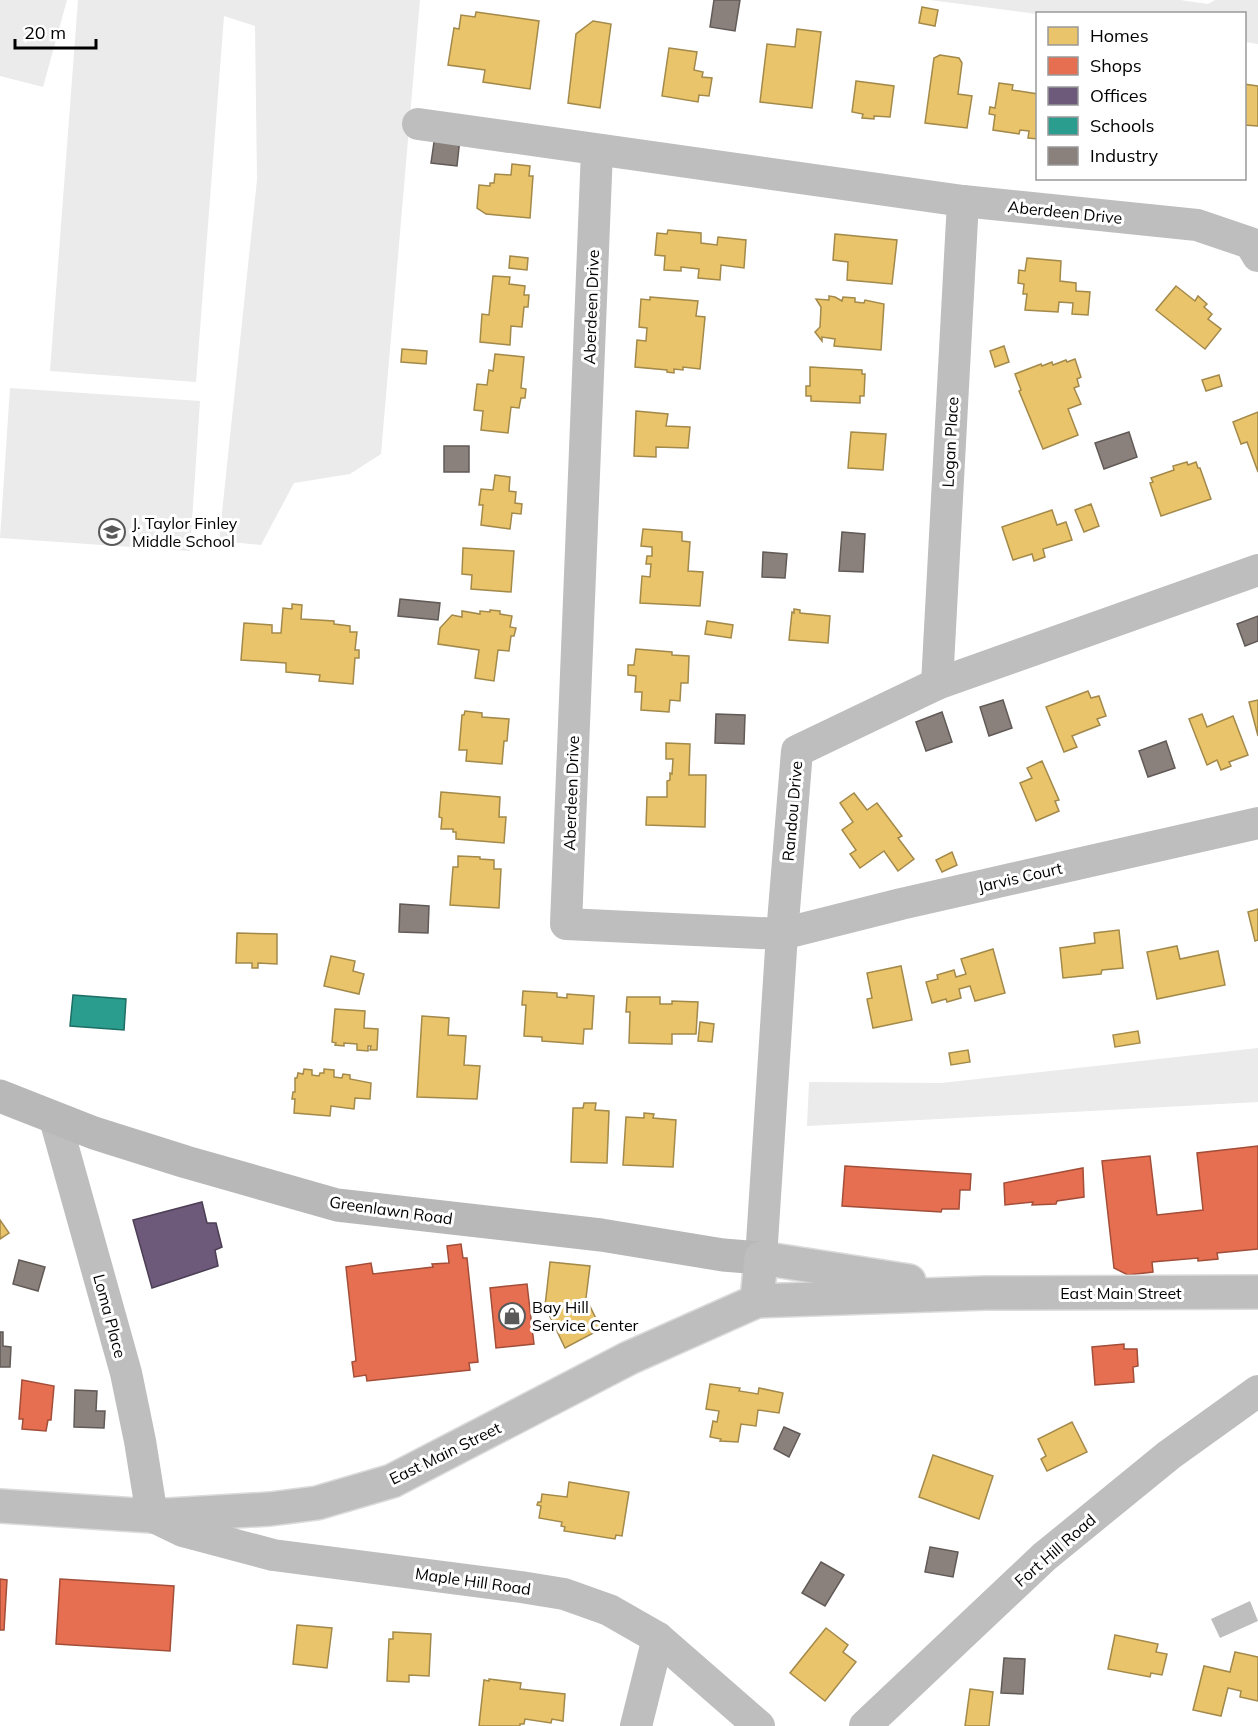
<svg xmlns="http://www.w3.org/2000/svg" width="1258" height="1726" font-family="Mulish,sans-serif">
<rect width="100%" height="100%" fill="#fff"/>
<g fill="#ebebeb">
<polygon points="0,0 67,0 43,87 0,76"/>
<polygon points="78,0 420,0 381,454 350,474 294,483 261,545 219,541 257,180 255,26 224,16 196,382 50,371"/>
<polygon points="930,0 1180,0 1208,4 1215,0 1258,0 1258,44 1245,42 1244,14 1037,14"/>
<polygon points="10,388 200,401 190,551 0,538"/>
<polygon points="1258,1048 1258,1102 807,1126 809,1082 941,1083"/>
</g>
<polygon fill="#bebebe" points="1250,1601 1258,1621 1220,1638 1211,1619"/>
<g fill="#e9c46a" stroke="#a3894a" stroke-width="1.5">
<polygon points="922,7 938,10 935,26 919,23"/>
<polygon points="476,12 539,21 530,89 483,82 485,70 448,65 454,28 459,29 461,15 475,17"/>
<polygon points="593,21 611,24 600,108 568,103 576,34"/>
<polygon points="797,29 821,32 812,108 760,102 767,44 795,47"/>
<polygon points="669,48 697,52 694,70 703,72 702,77 712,78 709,96 699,95 698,102 662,96"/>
<polygon points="940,55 959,58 962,63 958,94 972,96 967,128 925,123 934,58"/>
<polygon points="856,81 894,86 890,117 874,116 874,119 862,118 863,114 852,112"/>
<polygon points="999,83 1013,85 1012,90 1038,94 1038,139 1028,138 1029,131 1020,130 1019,134 993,130 995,115 989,114 990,107 995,108"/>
<polygon points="1244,84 1258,86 1258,126 1244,125"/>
<polygon points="512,164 530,166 529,176 533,176 530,218 486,214 477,208 479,185 490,186 490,183 494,183 495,174 511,175"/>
<polygon points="668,230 701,233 701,243 717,245 718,237 746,240 744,268 721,265 720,280 698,278 699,269 681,267 681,271 664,270 665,256 655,255 657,233 667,234"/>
<polygon points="835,234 897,240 892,284 847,280 848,262 833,260"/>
<polygon points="510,256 528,258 527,270 509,268"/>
<polygon points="1027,258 1061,261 1060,281 1076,283 1076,291 1090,292 1088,315 1072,314 1073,303 1059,302 1058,312 1025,310 1027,294 1023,294 1024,284 1018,283 1019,270 1025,271"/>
<polygon points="493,276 510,277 509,284 525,286 524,295 529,295 528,307 524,307 522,327 511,326 510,345 480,342 482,314 489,315"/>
<polygon points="1176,286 1195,301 1198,296 1207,304 1204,307 1212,314 1208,319 1221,329 1205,349 1156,310"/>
<polygon points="829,296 835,297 842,301 843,297 855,298 855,302 864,303 865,300 884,304 881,350 834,346 835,339 822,337 822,341 815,332 820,327 821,307 816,299 829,300"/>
<polygon points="650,297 698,301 696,316 705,317 700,369 683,367 683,370 674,369 674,373 667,372 667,370 635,367 637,340 646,341 647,328 639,327 641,299 650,300"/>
<polygon points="1004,346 1009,362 995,367 990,351"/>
<polygon points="402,349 427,351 426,364 401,362"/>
<polygon points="495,354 524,357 521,388 526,389 525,398 521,398 519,408 511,407 508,433 481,430 483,411 474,410 477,384 487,385 489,370 493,371"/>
<polygon points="1075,359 1081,377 1077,379 1079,386 1074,388 1081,404 1068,409 1078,435 1043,449 1019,391 1021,390 1015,374 1041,364 1042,366 1052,362 1053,365 1066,360 1067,362"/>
<polygon points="810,367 862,370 862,374 865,374 864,396 860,396 860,403 811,401 811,396 806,396 806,386 810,386"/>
<polygon points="1219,375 1222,386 1206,391 1202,380"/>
<polygon points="636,411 668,414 666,426 690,427 688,448 656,447 656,457 634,456"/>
<polygon points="1258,412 1258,472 1247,442 1241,444 1233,422"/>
<polygon points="851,432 886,434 883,470 848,468"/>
<polygon points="1187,462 1188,465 1196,462 1198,468 1200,468 1211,499 1161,516 1150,483 1153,482 1151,478 1174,470 1173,466"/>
<polygon points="495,475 510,477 509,491 516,492 515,503 522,504 521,514 512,513 510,529 481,525 483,505 479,505 481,489 493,490"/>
<polygon points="1091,504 1099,526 1084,532 1075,510"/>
<polygon points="1052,510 1057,525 1066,522 1072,540 1043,549 1045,557 1034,561 1032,554 1013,560 1002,527"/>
<polygon points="643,529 682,532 682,541 690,542 688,571 703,572 700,606 640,603 642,576 650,577 651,564 646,564 647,556 652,556 652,547 641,546"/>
<polygon points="463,548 514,551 511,592 471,589 472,575 462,574"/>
<polygon points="292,604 302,605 301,619 334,621 334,624 350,626 350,632 357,632 355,650 359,650 359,658 355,658 353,684 319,681 320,675 286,672 286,663 241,660 244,623 272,625 272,633 281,633 283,608 292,609"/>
<polygon points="794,609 800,610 800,613 830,616 828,643 789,640 792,612 794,613"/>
<polygon points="490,610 500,611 500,614 512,616 510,627 516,628 514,636 511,636 509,651 498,650 494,681 475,678 479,650 438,644 440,628 452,615 462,617 462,611 480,614 480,611 490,612"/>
<polygon points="707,621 733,625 731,638 705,634"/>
<polygon points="636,649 672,652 672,655 689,656 688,683 681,683 680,701 670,700 669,712 641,710 642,692 635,692 636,676 628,675 628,665 634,665"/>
<polygon points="1088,691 1091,698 1099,696 1106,716 1097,719 1100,725 1072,736 1077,747 1064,752 1046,707"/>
<polygon points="1258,700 1258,736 1249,702"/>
<polygon points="465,711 482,713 482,717 509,719 507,741 504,741 502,764 466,761 467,750 459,750 462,715 464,715"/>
<polygon points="1202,714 1207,727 1233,716 1248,755 1229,762 1231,766 1221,770 1217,760 1207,765 1189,719"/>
<polygon points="666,743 690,744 689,775 706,775 705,827 646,825 647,797 667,797 667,781 670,780 670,773 672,774 673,759 666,759"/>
<polygon points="1042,761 1059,800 1055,801 1059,811 1036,821 1020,783 1032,778 1027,768"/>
<polygon points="441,792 500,797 499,817 506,817 504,843 456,839 456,832 453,832 453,829 441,829 442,818 439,817"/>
<polygon points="854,793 867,810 877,803 902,836 898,838 914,859 898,871 884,851 860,868 850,854 856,850 842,830 853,822 840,803"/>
<polygon points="952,852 957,865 942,872 936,860"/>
<polygon points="458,856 480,857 480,859 494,860 494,869 501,869 499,908 450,905 453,867 458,867"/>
<polygon points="1258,909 1258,940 1255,941 1248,912"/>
<polygon points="1119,930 1123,968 1102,970 1101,974 1063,978 1060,948 1095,943 1094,933"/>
<polygon points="237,933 277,934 277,964 258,963 258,968 252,968 252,963 236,963"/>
<polygon points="1177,946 1180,959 1218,951 1225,985 1157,999 1147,952"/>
<polygon points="993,949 1005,993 975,1001 970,986 959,989 961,998 947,1002 946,999 932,1003 926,982 938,979 937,975 954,970 956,977 966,974 961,959"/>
<polygon points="331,956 355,961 353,971 364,974 359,994 324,986"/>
<polygon points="901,966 912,1020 873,1028 867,999 872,998 867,973"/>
<polygon points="523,991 557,993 557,997 567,998 567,994 594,996 592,1029 584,1029 583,1044 542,1041 542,1037 524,1036 526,1005 522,1005"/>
<polygon points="627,997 660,997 660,1004 672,1004 672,1001 698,1002 696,1034 672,1034 672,1044 629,1043 630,1012 626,1012"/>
<polygon points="335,1009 365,1011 364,1028 378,1029 377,1050 370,1050 371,1046 368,1046 368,1051 357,1050 357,1044 344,1043 344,1046 335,1045 336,1043 332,1042"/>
<polygon points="422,1016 449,1018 448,1035 466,1036 464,1065 480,1066 477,1099 417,1097"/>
<polygon points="700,1022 714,1024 712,1042 698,1041"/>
<polygon points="1138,1031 1140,1043 1115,1047 1113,1035"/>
<polygon points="968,1050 970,1062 951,1065 949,1053"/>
<polygon points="304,1069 312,1070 312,1075 319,1076 320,1073 324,1073 324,1069 334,1070 334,1077 342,1078 343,1074 350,1075 350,1079 371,1083 370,1099 355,1098 354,1109 331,1106 330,1116 294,1113 295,1099 292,1099 293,1092 295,1092 295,1078 297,1078 298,1073 303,1074"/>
<polygon points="584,1103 596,1103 595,1110 609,1111 607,1163 571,1162 573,1108 583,1108"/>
<polygon points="644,1113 654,1114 653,1118 676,1120 673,1167 623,1165 626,1117 644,1118"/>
<polygon points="0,1220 9,1233 0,1239"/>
<polygon points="550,1262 590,1266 586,1298 601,1329 565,1348 545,1306"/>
<polygon points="710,1384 740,1388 739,1391 758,1394 759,1388 783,1393 779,1413 758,1410 756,1426 741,1424 738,1442 720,1441 721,1439 710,1437 713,1421 717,1422 719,1411 706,1409"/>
<polygon points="1072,1422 1087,1452 1047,1471 1041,1459 1046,1456 1038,1439"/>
<polygon points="933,1455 993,1476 979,1519 919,1497"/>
<polygon points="569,1482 629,1492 622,1536 616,1535 615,1539 564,1531 565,1527 561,1526 562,1522 539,1518 541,1506 537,1505 538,1502 541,1502 542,1494 567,1497"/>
<polygon points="297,1625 332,1628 327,1668 293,1664"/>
<polygon points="826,1628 848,1645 843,1652 856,1662 825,1701 790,1673"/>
<polygon points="393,1632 431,1634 429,1676 409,1675 409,1682 387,1681 389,1639 393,1639"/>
<polygon points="1115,1635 1158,1644 1156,1652 1167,1654 1162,1675 1151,1673 1150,1677 1108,1669"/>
<polygon points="1235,1652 1258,1657 1258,1701 1240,1697 1241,1691 1228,1688 1221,1716 1193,1710 1204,1666 1230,1672"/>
<polygon points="489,1679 521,1683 520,1689 565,1694 563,1721 552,1719 551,1723 525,1719 524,1724 520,1724 520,1726 479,1726 484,1680 489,1681"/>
<polygon points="970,1689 993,1692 989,1726 965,1726"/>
</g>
<g fill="#e76f51" stroke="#a24e39" stroke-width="1.5">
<polygon points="1258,1146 1258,1249 1217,1253 1218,1259 1198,1261 1198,1258 1152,1262 1153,1272 1128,1275 1114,1268 1102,1161 1150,1156 1157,1215 1203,1210 1197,1153"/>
<polygon points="845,1166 971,1174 970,1190 960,1190 959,1209 942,1209 941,1212 842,1206"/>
<polygon points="1083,1168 1084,1197 1057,1201 1056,1204 1032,1205 1033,1202 1005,1205 1004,1183"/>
<polygon points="461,1244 463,1258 467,1258 478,1362 469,1363 470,1370 367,1381 366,1375 354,1377 352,1362 356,1361 346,1267 371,1263 373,1274 433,1267 432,1264 449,1263 447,1246"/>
<polygon points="527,1284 534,1344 496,1348 490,1288"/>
<polygon points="1124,1344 1124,1349 1137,1349 1138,1366 1133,1367 1134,1382 1095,1385 1092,1347"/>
<polygon points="22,1380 54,1386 51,1420 48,1420 46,1431 22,1429 23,1419 19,1419"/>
<polygon points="0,1579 7,1580 4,1630 0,1630"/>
<polygon points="60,1579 174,1586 170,1651 56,1644"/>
</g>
<polygon fill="#6d597a" stroke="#4c3e55" stroke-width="1.5" points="202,1202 207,1223 216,1223 222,1247 215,1250 218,1266 152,1288 133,1220"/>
<polygon fill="#2a9d8f" stroke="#1d6e64" stroke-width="1.5" points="73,995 126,999 124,1030 70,1026"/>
<g fill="#8a817c" stroke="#615a57" stroke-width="1.5">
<polygon points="714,0 740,0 735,31 710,27"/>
<polygon points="435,135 460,138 457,166 431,163"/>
<polygon points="1129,432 1137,457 1104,469 1095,443"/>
<rect x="444" y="446" width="25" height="26"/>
<polygon points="842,532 865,534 863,572 839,571"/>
<polygon points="763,552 787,554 785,578 762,577"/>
<polygon points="400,599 440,603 438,620 398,616"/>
<polygon points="1258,616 1258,641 1245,646 1237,624"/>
<polygon points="1003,700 1012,728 989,736 980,707"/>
<polygon points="942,712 952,742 926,751 916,722"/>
<polygon points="716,714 745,715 744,744 715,743"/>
<polygon points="1166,741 1175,768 1148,777 1139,751"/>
<polygon points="400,904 429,906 428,933 399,932"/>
<polygon points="19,1260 45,1267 38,1291 13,1284"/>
<polygon points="0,1332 3,1332 3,1346 11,1347 10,1367 0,1367"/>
<polygon points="75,1390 97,1391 96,1411 105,1411 104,1428 74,1427"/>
<polygon points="784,1427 800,1434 789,1457 774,1449"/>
<polygon points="930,1547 958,1552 953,1577 925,1572"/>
<polygon points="821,1562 844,1575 825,1606 802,1593"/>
<polygon points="1004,1658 1025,1659 1023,1694 1001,1693"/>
</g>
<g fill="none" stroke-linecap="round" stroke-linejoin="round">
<defs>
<g id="primary">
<polyline points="757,1301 761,1258 909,1281"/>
<polyline points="0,1506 152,1516 270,1509 317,1503 392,1481 629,1358 757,1301 985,1293 1258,1292"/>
</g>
</defs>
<use href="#primary" stroke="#dbdbdb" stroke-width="36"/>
<g stroke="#bebebe" stroke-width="32">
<polyline points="418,124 963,201 1197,225 1250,243 1258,256"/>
<polyline points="597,150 566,924 782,934 901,904 1258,823"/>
<polyline points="937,684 963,201"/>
<polyline points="55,1119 126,1373 140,1441 152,1516 183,1531 273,1555 521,1587 564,1594 609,1610 658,1638 759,1726"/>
<polyline points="761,1258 782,934 797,751 937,684 1258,570"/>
<polyline points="636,1726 658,1638"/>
<polyline points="865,1726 1044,1557 1169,1455 1258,1391"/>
</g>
<polyline stroke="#b8b8b8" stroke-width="33" points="0,1096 94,1133 186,1162 337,1205 601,1235 723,1255 761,1258"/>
<use href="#primary" stroke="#bebebe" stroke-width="33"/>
</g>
<defs>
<symbol id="school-ring" viewBox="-11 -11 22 22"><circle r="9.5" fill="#fff" stroke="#595959" stroke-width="1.5"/><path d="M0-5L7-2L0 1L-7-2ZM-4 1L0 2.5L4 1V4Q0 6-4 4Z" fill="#595959"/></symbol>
<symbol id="shop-ring" viewBox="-11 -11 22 22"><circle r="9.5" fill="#fff" stroke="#595959" stroke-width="1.5"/><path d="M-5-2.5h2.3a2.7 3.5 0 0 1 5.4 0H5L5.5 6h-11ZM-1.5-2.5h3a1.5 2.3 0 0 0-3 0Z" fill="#595959"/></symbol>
</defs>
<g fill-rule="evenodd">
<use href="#school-ring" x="97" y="517" width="30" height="30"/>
<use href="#shop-ring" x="497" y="1301" width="30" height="30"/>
</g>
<g text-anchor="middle" stroke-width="6" stroke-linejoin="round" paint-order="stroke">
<g font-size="16" fill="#000" stroke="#fff">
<text transform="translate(1065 212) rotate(6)" y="6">Aberdeen Drive</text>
<text transform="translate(591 307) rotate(-88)" y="6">Aberdeen Drive</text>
<text transform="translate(950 442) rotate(-87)" y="6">Logan Place</text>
<text transform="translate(571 793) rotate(-88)" y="6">Aberdeen Drive</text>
<text transform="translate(792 811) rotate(-85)" y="6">Randou Drive</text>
<text transform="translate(1020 877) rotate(-13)" y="6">Jarvis Court</text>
<text transform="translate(391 1210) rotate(8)" y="6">Greenlawn Road</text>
<text x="1121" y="1299">East Main Street</text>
<text transform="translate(110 1316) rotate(75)" y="6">Loma Place</text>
<text transform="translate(445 1453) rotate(-26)" y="6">East Main Street</text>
<text transform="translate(1055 1550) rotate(-41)" y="6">Fort Hill Road</text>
<text transform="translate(473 1581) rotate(8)" y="6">Maple Hill Road</text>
</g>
<g font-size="16" fill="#000" stroke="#fff" text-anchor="start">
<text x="132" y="529">J. Taylor Finley<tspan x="132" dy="18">Middle School</tspan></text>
<text x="532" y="1313">Bay Hill<tspan x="532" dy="18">Service Center</tspan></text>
</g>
</g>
<rect x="1036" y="12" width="210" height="168" fill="#ffffff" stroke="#999999" stroke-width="1.5"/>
<rect x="1048" y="27" width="30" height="18" fill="#e9c46a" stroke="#999999" stroke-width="1.5"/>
<text x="1090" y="42" font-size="18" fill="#000000">Homes</text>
<rect x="1048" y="57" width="30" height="18" fill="#e76f51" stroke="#999999" stroke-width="1.5"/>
<text x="1090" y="72" font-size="18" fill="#000000">Shops</text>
<rect x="1048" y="87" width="30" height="18" fill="#6d597a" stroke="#999999" stroke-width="1.5"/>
<text x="1090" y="102" font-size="18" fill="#000000">Offices</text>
<rect x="1048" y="117" width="30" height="18" fill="#2a9d8f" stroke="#999999" stroke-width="1.5"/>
<text x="1090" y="132" font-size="18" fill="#000000">Schools</text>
<rect x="1048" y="147" width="30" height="18" fill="#8a817c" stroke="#999999" stroke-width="1.5"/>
<text x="1090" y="162" font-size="18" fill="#000000">Industry</text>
<path d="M15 39v9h81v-9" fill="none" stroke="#000000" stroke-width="3"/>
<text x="24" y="39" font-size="18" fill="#000000" stroke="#ffffff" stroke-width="4.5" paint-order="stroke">20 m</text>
</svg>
